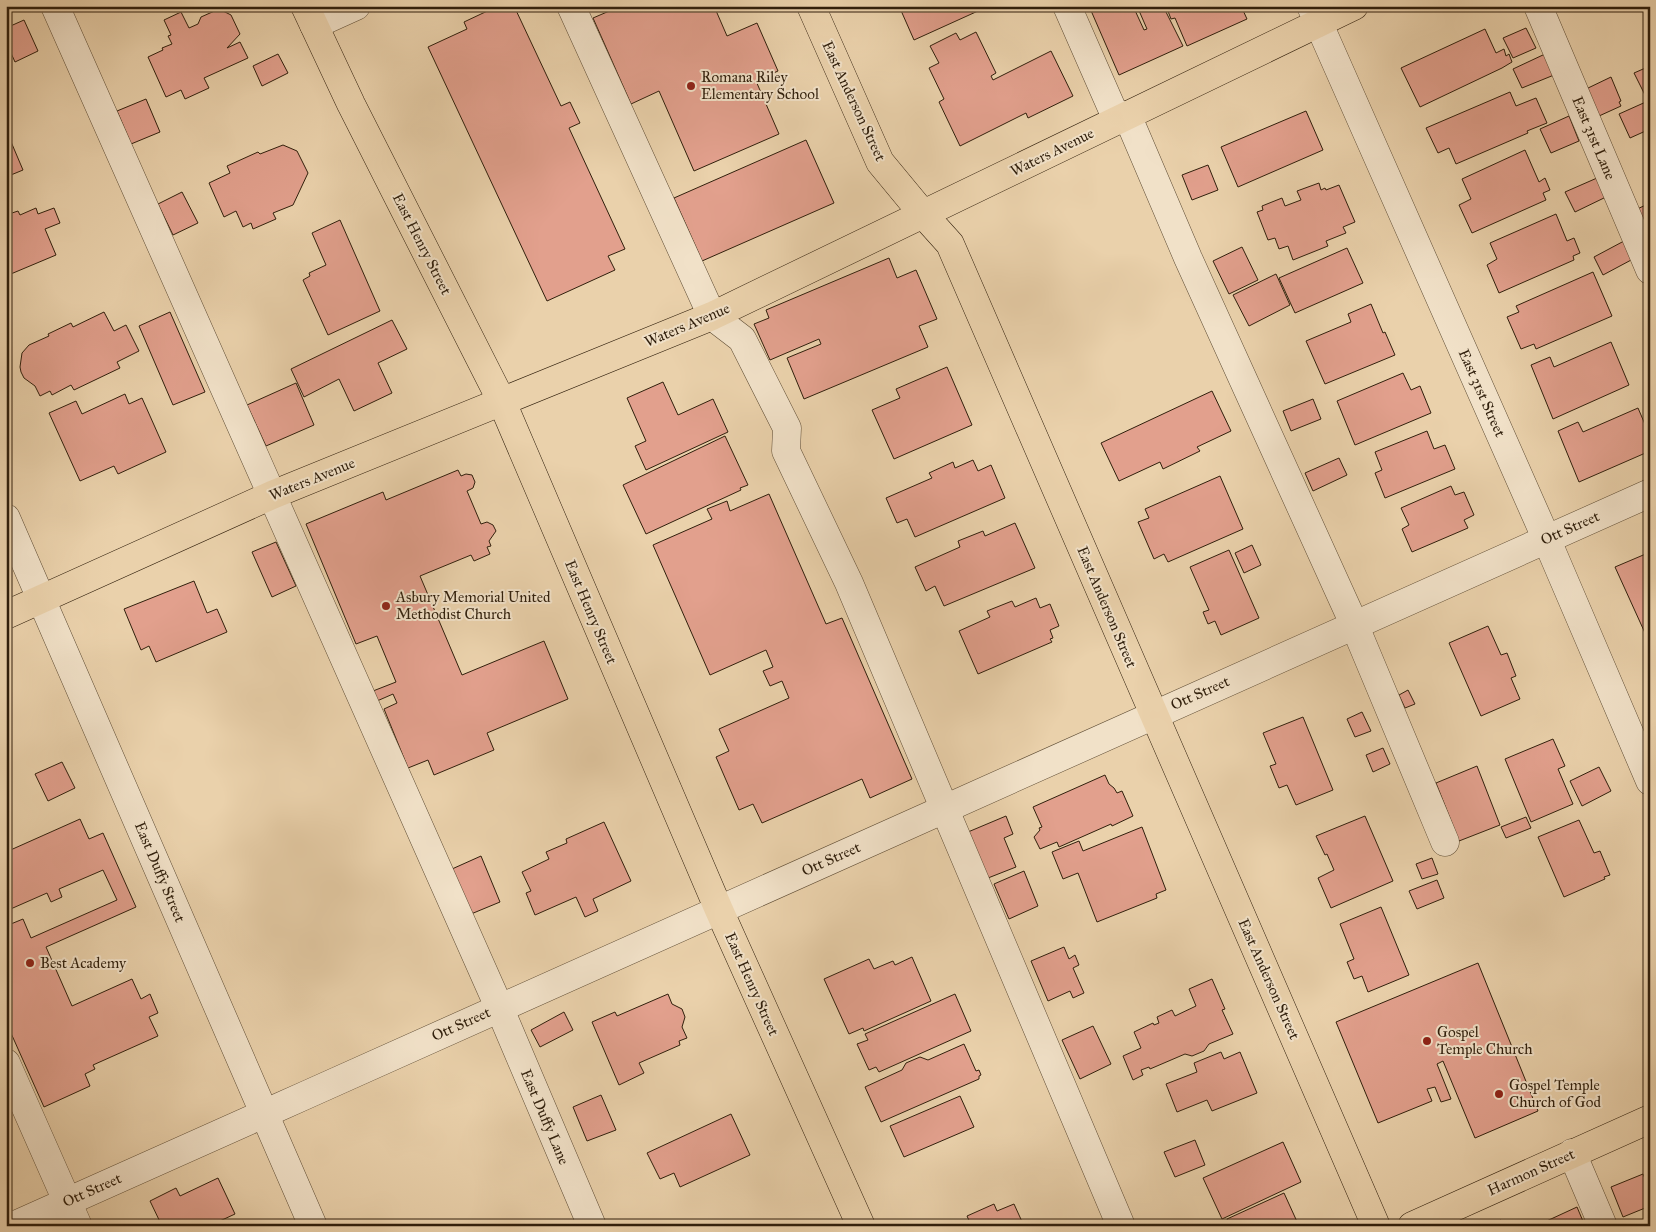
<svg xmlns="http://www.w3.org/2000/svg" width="1656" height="1232" font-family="'IM FELL Great Primer',serif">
<rect width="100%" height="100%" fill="#ead1ab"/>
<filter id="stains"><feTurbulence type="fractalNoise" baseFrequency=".004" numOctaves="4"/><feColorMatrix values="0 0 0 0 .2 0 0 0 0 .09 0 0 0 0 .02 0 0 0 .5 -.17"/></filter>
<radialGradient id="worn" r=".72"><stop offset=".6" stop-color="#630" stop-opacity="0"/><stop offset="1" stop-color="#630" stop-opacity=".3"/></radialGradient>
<g fill="#e2a08d" stroke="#301f0c">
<polygon points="498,6 514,6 561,106 570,102 580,123 569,128 625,249 608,256 615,270 547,301 428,47 467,29 464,22"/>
<polygon points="621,6 714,6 727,36 757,23 778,71 756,81 779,134 694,171 659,91 631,104 593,18"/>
<polygon points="899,6 989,6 914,40"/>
<polygon points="1089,6 1133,6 1144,30 1147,29 1137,6 1163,6 1183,46 1119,75"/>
<polygon points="1166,6 1241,6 1247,19 1187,46 1175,18 1171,19"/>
<polygon points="219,9 231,15 240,34 227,48 240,42 248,58 204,78 209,88 185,99 181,90 166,97 148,57 163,50 162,48 172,44 168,36 171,35 164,20 181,12 189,28 198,24 201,17"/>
<polygon points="24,20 38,51 15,62 6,42 6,28"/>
<polygon points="1526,28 1536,48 1513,58 1503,38"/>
<polygon points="1485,29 1496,53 1504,49 1506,56 1509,54 1512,62 1502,68 1420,107 1401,68"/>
<polygon points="976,32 996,73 991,76 993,80 1051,51 1073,96 1028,118 1026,113 960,146 939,102 944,99 929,68 939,63 930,46 956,33 960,40"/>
<polygon points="278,54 288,73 262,86 253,66"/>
<polygon points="1545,54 1554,75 1522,88 1513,69"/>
<polygon points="1650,66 1650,129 1630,138 1619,114 1648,101 1634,73"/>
<polygon points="1611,77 1621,101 1619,102 1621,106 1599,116 1586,89"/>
<polygon points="1510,92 1516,106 1536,98 1547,123 1527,131 1528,133 1456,164 1449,148 1438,153 1426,128"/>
<polygon points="146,99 160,132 131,144 117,111"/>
<polygon points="1306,111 1323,150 1238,187 1221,147"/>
<polygon points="1569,116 1579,141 1551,153 1540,129"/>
<polygon points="6,130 23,170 6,177"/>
<polygon points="806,140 834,203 702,261 674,198"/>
<polygon points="283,145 297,151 308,173 293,205 273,213 276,219 253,229 251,223 243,227 236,211 224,217 209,183 230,173 227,166 258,152 260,154"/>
<polygon points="1525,150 1539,182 1545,178 1550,190 1543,193 1546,200 1472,233 1459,205 1471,199 1462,179"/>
<polygon points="1208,165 1218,190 1192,200 1182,175"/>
<polygon points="1597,178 1606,197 1575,212 1565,192"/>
<polygon points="1319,183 1321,190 1325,188 1326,190 1339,185 1355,222 1343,227 1346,233 1326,241 1328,246 1293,260 1288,246 1279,249 1275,238 1268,240 1257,212 1263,210 1262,206 1282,198 1285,206 1301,200 1297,191"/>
<polygon points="182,192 198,223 173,235 158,204"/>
<polygon points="1650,203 1650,245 1633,211"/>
<polygon points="36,208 38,214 54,208 60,223 45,229 56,255 6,276 6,215 18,211 20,215"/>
<polygon points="1556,214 1567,241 1574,238 1580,253 1573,256 1574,260 1499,293 1487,265 1497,259 1490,243"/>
<polygon points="340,220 380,311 328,335 303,280 310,276 309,273 326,265 312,233"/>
<polygon points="1624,241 1633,259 1603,275 1594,257"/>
<polygon points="1242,247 1258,280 1229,294 1213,261"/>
<polygon points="1347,248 1363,283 1295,313 1279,278"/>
<polygon points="889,258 897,278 916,270 937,319 919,326 928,347 804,399 787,358 821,344 819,339 770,360 754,324 769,318 766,310"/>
<polygon points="1593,272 1612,316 1536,349 1534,344 1521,349 1507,317 1519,312 1516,306"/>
<polygon points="1276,274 1290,305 1249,326 1233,295"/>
<polygon points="1371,304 1383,333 1385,332 1395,355 1325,384 1306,341 1351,322 1348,314"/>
<polygon points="104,312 114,331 126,325 139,351 117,362 120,368 74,390 71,385 52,395 50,391 40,396 35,386 24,378 21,372 20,367 22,353 29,345 49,336 48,334 71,323 73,327"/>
<polygon points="170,312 205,392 173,405 139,326"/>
<polygon points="392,320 407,349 378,363 392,393 354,411 339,379 304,397 291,369"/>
<polygon points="1611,342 1629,385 1553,419 1531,365 1550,357 1554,367"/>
<polygon points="947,367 972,425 894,459 872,410 900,398 896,389"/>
<polygon points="1403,373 1411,390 1420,386 1431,413 1355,445 1337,401"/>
<polygon points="663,382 678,415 713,399 728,432 646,470 635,446 646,441 627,398"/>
<polygon points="296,383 314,425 266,446 247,405"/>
<polygon points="1212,391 1231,431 1197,447 1200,451 1163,469 1160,462 1119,481 1101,443"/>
<polygon points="125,394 129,404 142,398 166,452 118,474 114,466 80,481 49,413 76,401 82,414"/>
<polygon points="1313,399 1321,419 1291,431 1283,411"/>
<polygon points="1638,408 1650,436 1650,451 1579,482 1558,431 1578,422 1583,432"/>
<polygon points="1427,431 1434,449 1445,445 1455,469 1385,498 1375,473 1382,470 1375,452"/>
<polygon points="725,436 748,485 740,488 741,490 646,534 623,485"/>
<polygon points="1339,458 1347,475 1313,491 1305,473"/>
<polygon points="973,460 978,471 991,465 1005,498 915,537 907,519 897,523 886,498 932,478 929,473 953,462 955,468"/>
<polygon points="458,470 461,476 466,474 472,475 475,482 473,488 467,491 481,524 487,522 493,525 496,531 489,541 491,546 487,547 490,554 474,561 471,555 420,576 462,675 544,641 568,699 487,733 494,750 434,775 428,760 408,768 384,709 397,703 393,694 377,701 373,691 396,682 377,636 356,644 306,524 383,492 386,500"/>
<polygon points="1220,476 1243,529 1168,562 1164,554 1154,559 1138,522 1149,518 1145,509"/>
<polygon points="1451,486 1455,495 1464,492 1474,515 1464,520 1468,528 1412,552 1402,529 1409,525 1401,508"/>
<polygon points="769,494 826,624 842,618 912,779 870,798 862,779 762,823 753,804 739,810 716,757 729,751 719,729 789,698 782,681 770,686 763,671 773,667 766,650 710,675 653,545 712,519 707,509 727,501 730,511"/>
<polygon points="1015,523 1035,568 944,606 935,586 926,591 915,567 960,547 958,541 983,531 985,536"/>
<polygon points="276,542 296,586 272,597 252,552"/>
<polygon points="1252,545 1261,565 1244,573 1235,553"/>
<polygon points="1229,550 1259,618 1221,635 1215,621 1208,624 1203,612 1209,610 1190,567"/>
<polygon points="1648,553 1650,557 1650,644 1615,567"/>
<polygon points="194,581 207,613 217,609 227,632 156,662 149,646 141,650 124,609"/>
<polygon points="1036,598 1040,608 1050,604 1059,626 1050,630 1053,638 1050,639 1052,642 978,674 959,631 990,617 987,611 1012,601 1015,607"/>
<polygon points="1488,626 1501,655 1507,653 1516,676 1511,678 1520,699 1481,716 1449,643"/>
<polygon points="1408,690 1415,704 1405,708 1399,695"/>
<polygon points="1362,712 1371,731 1355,737 1347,719"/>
<polygon points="1303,717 1333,790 1296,805 1287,785 1279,788 1270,766 1276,764 1263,733"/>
<polygon points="1553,739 1565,766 1558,769 1573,804 1531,822 1505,759"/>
<polygon points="1383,748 1390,764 1373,772 1366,755"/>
<polygon points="62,762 75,788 48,801 35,774"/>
<polygon points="1477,766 1500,825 1459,841 1436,783"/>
<polygon points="1599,767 1611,791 1582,806 1570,781"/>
<polygon points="1105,775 1109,784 1114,788 1117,793 1122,791 1133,816 1112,826 1111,824 1059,847 1057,842 1040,849 1034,837 1040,830 1039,828 1042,827 1033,807"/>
<polygon points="1006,816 1013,834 1004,838 1016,867 988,878 968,832"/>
<polygon points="1365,816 1393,881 1331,908 1318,878 1334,870 1327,854 1325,855 1316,836"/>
<polygon points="1526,817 1531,828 1506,838 1501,827"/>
<polygon points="80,819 89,839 103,833 136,907 46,947 72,1006 132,979 141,999 150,994 158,1013 149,1017 158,1036 93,1065 95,1069 85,1074 90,1086 44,1107 6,1022 6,926 23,919 31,938 117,900 103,870 59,889 62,897 51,902 47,893 6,911 6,852"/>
<polygon points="1579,820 1594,853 1600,851 1610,875 1604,877 1605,879 1564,897 1538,837"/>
<polygon points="604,822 631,881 593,899 598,911 585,917 576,897 535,915 526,893 531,891 522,872 549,859 546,852 567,843 566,839"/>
<polygon points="1142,827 1166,890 1156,894 1157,898 1097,922 1078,873 1063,879 1052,852 1079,841 1083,851"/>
<polygon points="481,856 500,902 471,914 452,869"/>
<polygon points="1432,858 1438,874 1422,879 1416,864"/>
<polygon points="1024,871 1038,906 1009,919 994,884"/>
<polygon points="1437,880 1444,898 1417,909 1409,891"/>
<polygon points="1381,907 1409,975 1368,992 1362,976 1354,979 1347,962 1354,959 1340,924"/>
<polygon points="1064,947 1069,959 1075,955 1079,965 1073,968 1084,993 1073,998 1070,991 1048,1001 1031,961"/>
<polygon points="912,957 931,1001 864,1031 863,1028 849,1034 824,979 869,959 874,969 893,961 895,965"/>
<polygon points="1478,963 1538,1111 1475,1138 1443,1061 1437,1064 1451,1099 1441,1102 1435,1087 1427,1089 1432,1101 1378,1123 1336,1022"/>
<polygon points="1212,979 1225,1009 1222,1010 1233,1034 1209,1044 1204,1051 1192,1056 1185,1054 1150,1069 1149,1067 1141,1070 1143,1075 1133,1080 1123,1056 1141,1048 1134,1032 1153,1023 1154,1025 1159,1023 1157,1017 1172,1010 1175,1016 1196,1006 1189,989"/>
<polygon points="668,994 672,1004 682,1009 685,1017 682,1027 687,1038 679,1041 680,1045 639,1063 644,1073 619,1085 592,1022 615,1012 617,1016"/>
<polygon points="955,994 971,1031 879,1072 876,1067 869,1070 857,1044 868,1040 865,1034"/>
<polygon points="564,1012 573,1030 540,1047 531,1030"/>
<polygon points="1093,1026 1111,1064 1080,1079 1062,1040"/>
<polygon points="964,1044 976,1071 979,1070 981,1075 979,1076 979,1079 881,1122 865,1087 902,1070 906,1063 920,1057 928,1060"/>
<polygon points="1221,1052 1224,1059 1240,1052 1257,1093 1212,1111 1207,1100 1177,1112 1166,1084 1197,1072 1194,1063"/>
<polygon points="601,1095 616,1130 587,1141 573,1107"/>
<polygon points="960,1096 974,1127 904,1157 890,1126"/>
<polygon points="731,1114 750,1155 680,1187 674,1173 660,1179 647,1153"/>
<polygon points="1195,1140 1205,1165 1175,1177 1164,1152"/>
<polygon points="1283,1142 1301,1182 1222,1219 1203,1178"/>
<polygon points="1643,1174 1650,1191 1650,1206 1623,1217 1611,1187"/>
<polygon points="218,1178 235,1214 209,1226 162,1226 150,1201 176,1188 180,1196"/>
<polygon points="1284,1193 1299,1226 1230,1226 1227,1219"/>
<polygon points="994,1204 997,1211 1014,1204 1024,1226 970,1226 971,1225 967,1216"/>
<polygon points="1577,1207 1585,1226 1538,1226 1538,1225"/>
<polygon points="1501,1220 1503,1226 1487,1226"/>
</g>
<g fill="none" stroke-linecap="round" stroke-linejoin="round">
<defs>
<g id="minor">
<polyline points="55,6 499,1007 592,1226"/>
<polyline points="571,6 712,316 742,339 787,428 786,451 849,583 1121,1226"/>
<polyline points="1067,6 1117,120"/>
<polyline points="1311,6 1546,538 1650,781"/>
<polyline points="1538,6 1650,270"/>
<polyline points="314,25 356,6"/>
<polyline points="1127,115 1188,258 1354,624 1445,842"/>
<polyline points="6,518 313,1226"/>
<polyline points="6,1063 78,1226"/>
<polyline points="1572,1153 1603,1226"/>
<path d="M13 1226C559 983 1102 734 1650 493"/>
</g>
<g id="major">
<polyline points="305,6 351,104 502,402 719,910 861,1226"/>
<polyline points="811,6 880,162 923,214 950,244 1376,1226"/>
<polyline points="6,615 272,495 712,316 1354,6"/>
<polyline points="1412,1226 1650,1119"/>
</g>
</defs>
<use href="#minor" stroke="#5e4c34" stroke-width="29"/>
<use href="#major" stroke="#301f0c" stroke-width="29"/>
<use href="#minor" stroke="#f1e1c8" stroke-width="28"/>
<use href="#major" stroke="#ead1ab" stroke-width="28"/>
</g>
<g fill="#8f2418" stroke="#f1e1c8" stroke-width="2">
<circle cx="691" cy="86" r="5"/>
<circle cx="386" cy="606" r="5"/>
<circle cx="30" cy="963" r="5"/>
<circle cx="1427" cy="1041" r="5"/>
<circle cx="1499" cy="1094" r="5"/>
</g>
<g text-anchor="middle" stroke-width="4" stroke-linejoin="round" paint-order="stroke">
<g font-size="15" fill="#301f0c" stroke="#f1e1c8" text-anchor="start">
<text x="701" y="82">Romana Riley<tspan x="701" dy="17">Elementary School</tspan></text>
<text x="396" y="602">Asbury Memorial United<tspan x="396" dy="17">Methodist Church</tspan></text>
<text x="40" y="968">Best Academy</text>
<text x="1437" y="1037">Gospel<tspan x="1437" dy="17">Temple Church</tspan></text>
<text x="1509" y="1090">Gospel Temple<tspan x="1509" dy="17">Church of God</tspan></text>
</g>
<g font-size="15" fill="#301f0c" stroke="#f1e1c8">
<text transform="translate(854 101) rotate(65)" y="5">East Anderson Street</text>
<text transform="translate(1594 138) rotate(67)" y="5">East 31st Lane</text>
<text transform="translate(1052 152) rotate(-26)" y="5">Waters Avenue</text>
<text transform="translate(422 244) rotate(63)" y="5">East Henry Street</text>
<text transform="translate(687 325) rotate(-23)" y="5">Waters Avenue</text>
<text transform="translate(1482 393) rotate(66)" y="5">East 31st Street</text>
<text transform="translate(312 479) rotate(-22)" y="5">Waters Avenue</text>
<text transform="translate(1570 528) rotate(-24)" y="5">Ott Street</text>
<text transform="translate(1107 607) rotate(67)" y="5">East Anderson Street</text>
<text transform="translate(591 612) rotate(67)" y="5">East Henry Street</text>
<text transform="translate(1200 693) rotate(-24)" y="5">Ott Street</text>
<text transform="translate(831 859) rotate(-24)" y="5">Ott Street</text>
<text transform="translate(160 872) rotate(67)" y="5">East Duffy Street</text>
<text transform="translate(1269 979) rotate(66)" y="5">East Anderson Street</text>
<text transform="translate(752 984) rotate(66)" y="5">East Henry Street</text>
<text transform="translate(461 1024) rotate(-24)" y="5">Ott Street</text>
<text transform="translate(545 1117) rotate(67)" y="5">East Duffy Lane</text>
<text transform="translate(1531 1172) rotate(-24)" y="5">Harmon Street</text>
<text transform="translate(92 1190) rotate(-24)" y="5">Ott Street</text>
</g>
</g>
<rect width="1656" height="1232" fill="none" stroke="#ead1ab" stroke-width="25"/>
<rect x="8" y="8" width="1641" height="1217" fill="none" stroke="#301f0c" stroke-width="2.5"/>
<rect x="12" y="12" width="1631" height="1207" fill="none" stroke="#301f0c"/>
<rect width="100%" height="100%" filter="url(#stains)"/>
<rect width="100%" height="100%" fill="url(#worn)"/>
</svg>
